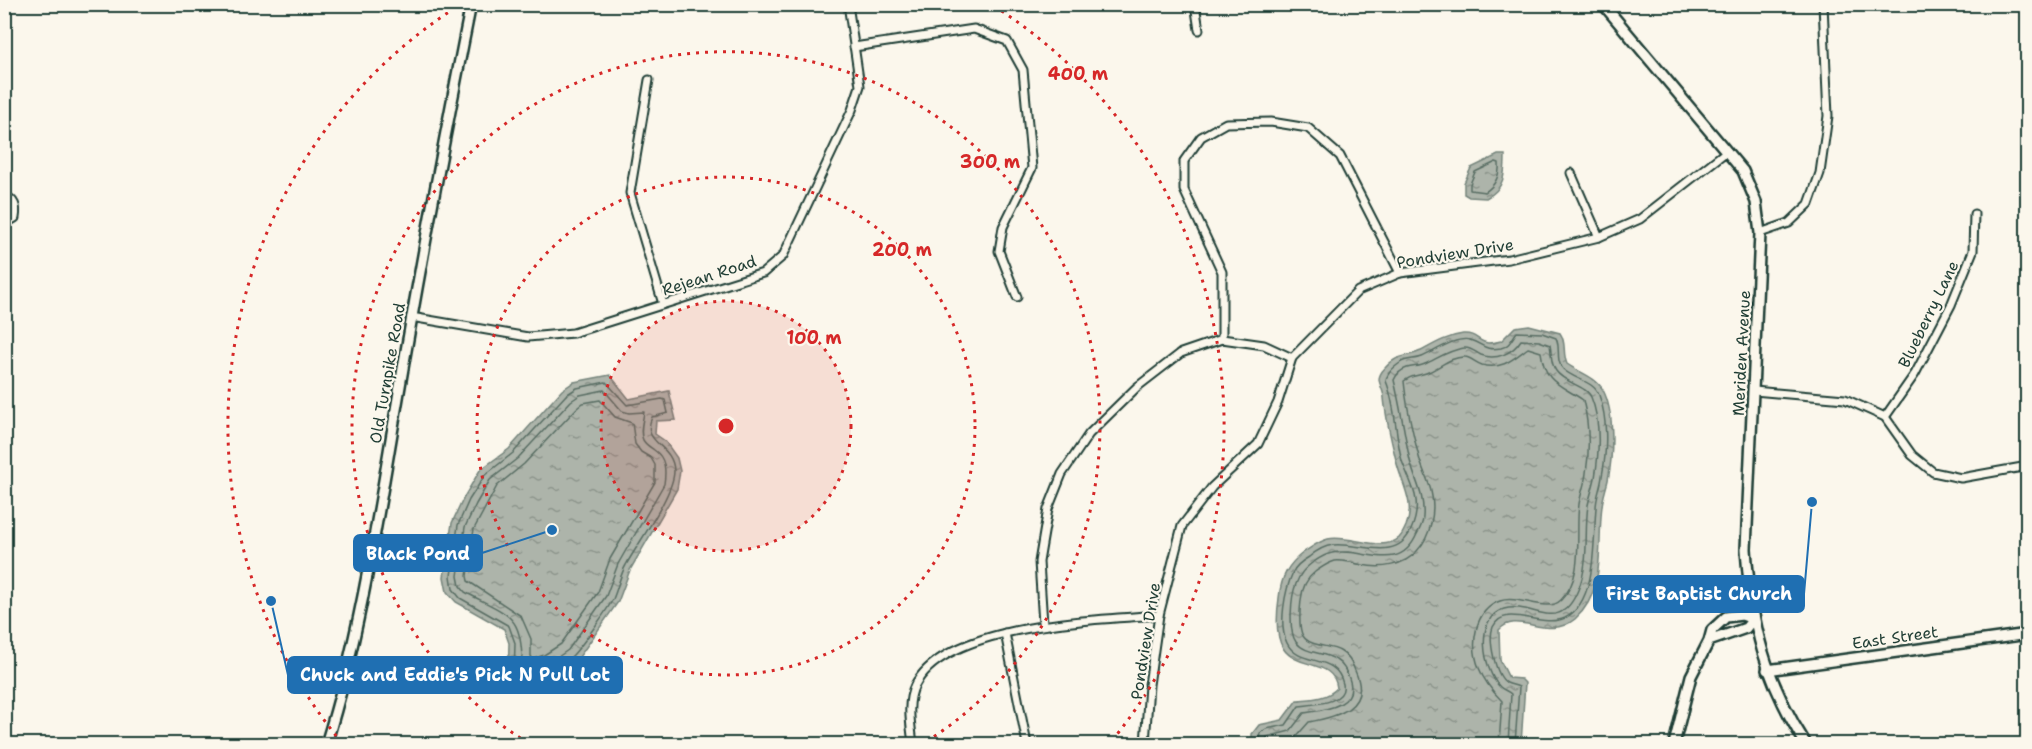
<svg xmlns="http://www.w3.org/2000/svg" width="2032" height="749" font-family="'Shantell Sans',sans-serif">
<defs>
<pattern id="wetland-marsh" width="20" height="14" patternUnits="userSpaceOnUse" patternTransform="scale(1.5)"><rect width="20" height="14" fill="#dbdcd1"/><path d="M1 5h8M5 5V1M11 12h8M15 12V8" fill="none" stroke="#bcbeb4"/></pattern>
<pattern id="water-ripples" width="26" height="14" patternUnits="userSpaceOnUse" patternTransform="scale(1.5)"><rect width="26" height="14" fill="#adb4aa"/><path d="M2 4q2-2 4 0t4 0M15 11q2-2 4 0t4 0" fill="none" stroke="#8c948b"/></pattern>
</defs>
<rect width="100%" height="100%" fill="#fbf7ec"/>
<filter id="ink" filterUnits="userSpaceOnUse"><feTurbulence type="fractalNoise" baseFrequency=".0167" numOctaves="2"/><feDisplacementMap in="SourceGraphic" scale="12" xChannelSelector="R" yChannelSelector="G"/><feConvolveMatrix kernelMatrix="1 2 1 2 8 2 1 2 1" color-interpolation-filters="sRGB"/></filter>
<g filter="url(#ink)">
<polygon fill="url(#wetland-marsh)" stroke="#7d8c82" stroke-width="1.5" points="2022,5 2027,5 2027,59 2024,47"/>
<g fill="url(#water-ripples)" stroke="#74847b" stroke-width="1.5">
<path d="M1498 155H1505C1505 173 1505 189 1486 198L1469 197 1464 194V183L1471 168Z"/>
<path d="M1529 325 1560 333C1567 343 1562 353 1567 364 1580 373 1596 377 1603 390 1615 413 1613 455 1608 480 1606 489 1603 497 1602 506 1597 543 1607 591 1575 619 1547 642 1517 609 1499 630L1500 660 1509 678 1521 679 1525 683 1521 744H1252V734L1259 725 1282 720 1297 700C1311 699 1327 699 1337 688 1334 659 1297 670 1283 648 1275 635 1277 612 1279 598 1281 577 1288 564 1304 552 1312 547 1319 541 1328 539 1349 534 1382 553 1399 538 1403 534 1404 530 1406 526 1416 503 1401 483 1396 460 1391 440 1386 418 1384 398 1384 392 1380 386 1379 380 1379 376 1382 371 1385 368 1398 353 1406 358 1421 351 1434 344 1447 336 1463 334 1476 333 1478 342 1488 343 1492 343 1497 342 1501 341L1515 327Z"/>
<polygon points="610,375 629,399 669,391 676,420 656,421 655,434 665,441 677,458 680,471 677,489 630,570 618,602 577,660 554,676 520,687 508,680 509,643 504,629 456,602 447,592 444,577 452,523 464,497 480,470 509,449 562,390 574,382"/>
</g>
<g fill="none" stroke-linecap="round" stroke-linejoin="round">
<g stroke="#586d63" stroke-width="1.5">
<path d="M1496 162 1499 163C1500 176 1496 185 1485 192L1470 190V184L1475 172Z"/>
<path d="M606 382 627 405 662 399 665 400 668 413 652 417C640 444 673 443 674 471 674 494 638 543 626 565 620 575 618 588 613 599 606 612 583 644 573 655 560 669 538 676 520 680L514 676 515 643 509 626 460 598 453 589 451 576 458 525 469 500 485 475 513 453 566 395 577 388Z"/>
<path d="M604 390 622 411 629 413 644 412C643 421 639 432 643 440 646 445 650 447 654 450 666 458 666 471 664 484L618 564 606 596 568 650 548 664 524 671 522 668C523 613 509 616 465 592L460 586 458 576 465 527 476 504 490 480 518 458 571 401 580 395Z"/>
<polygon points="600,400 615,417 632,423 635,444 641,452 651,458 655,465 655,482 610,559 598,592 561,644 544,655 533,659 531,656 531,639 521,616 468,581 467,576 474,529 497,486 524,464 577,408 583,403"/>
<path d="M1258 744 1260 733 1266 729 1286 725 1299 706C1312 704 1347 704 1343 684 1336 652 1299 668 1287 643 1278 625 1285 590 1293 572 1296 565 1302 561 1309 557 1316 551 1324 546 1333 545 1360 542 1396 563 1411 530 1416 519 1418 507 1415 495 1412 483 1406 472 1402 461 1395 435 1396 405 1386 381 1387 373 1393 368 1400 363 1406 358 1415 360 1422 357 1434 352 1456 336 1470 340 1484 344 1483 351 1501 348 1510 346 1512 338 1517 332L1542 333 1556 338C1561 348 1555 360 1563 369 1574 380 1593 380 1599 395 1608 419 1607 451 1602 476 1601 487 1596 497 1596 508 1593 537 1598 602 1565 618 1540 629 1505 602 1493 627 1488 639 1495 676 1507 683 1511 685 1515 685 1519 687L1515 744"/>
<path d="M1266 744 1267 737 1290 731 1304 713C1322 710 1360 707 1349 678 1346 671 1343 664 1336 660 1324 651 1306 655 1296 642 1288 631 1291 596 1296 584 1300 574 1303 570 1312 563 1318 559 1325 554 1332 553 1362 546 1399 576 1417 534 1420 529 1423 523 1423 517 1425 493 1413 478 1409 456 1404 431 1400 405 1394 380 1396 375 1401 370 1407 368 1413 366 1419 367 1425 364 1438 358 1449 350 1464 348 1470 347 1475 352 1481 355 1496 361 1513 353 1521 340L1539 341 1550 345C1552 354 1550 363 1556 371 1564 383 1587 386 1591 397 1601 421 1599 453 1595 478 1593 487 1590 496 1588 505 1584 533 1590 562 1578 590 1559 636 1533 601 1504 609 1474 617 1483 670 1500 687 1503 690 1508 691 1511 694L1508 744"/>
<path d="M1276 744 1294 739 1309 722C1335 717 1371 709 1356 673 1353 664 1349 656 1340 651 1330 645 1310 647 1303 636 1298 628 1300 609 1301 600 1302 589 1306 579 1315 572 1321 568 1327 563 1335 561 1344 560 1353 563 1362 565 1381 569 1404 566 1417 551 1431 536 1436 511 1431 491 1428 479 1422 469 1419 457 1413 434 1406 403 1404 381 1411 375 1418 376 1426 373 1438 369 1451 356 1465 357 1470 357 1476 363 1482 365 1503 370 1513 359 1528 348L1541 352C1545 384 1560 384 1583 400 1589 424 1590 448 1586 473 1585 483 1581 493 1579 504 1575 534 1585 576 1561 600 1547 614 1519 594 1500 601 1474 610 1470 645 1479 668 1484 681 1492 691 1502 701L1499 744"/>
</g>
<defs>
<g id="street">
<polyline points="1195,4 1199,30"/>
<polyline points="854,47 974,29 1007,41 1023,70 1032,168 1003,227 999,251 1017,297"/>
<polyline points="649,80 630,193 663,304"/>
<polyline points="1571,173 1599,237"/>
<path d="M4 195C15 200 17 206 15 218L8 222 4 221"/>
<polyline points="1760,233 1789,223 1809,204 1820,173 1828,116 1823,4"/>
<polyline points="411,317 528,337 573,333 763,273 783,256 852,110 860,86 848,4"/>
<polyline points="1222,339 1222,272 1184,190 1184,161 1201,137 1226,123 1271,122 1308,128 1340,156 1400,273"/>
<polyline points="1754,391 1845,399 1885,417 1912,455 1933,472 1961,478 2028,466"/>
<polyline points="1885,417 1915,374 1951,305 1973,251 1974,214"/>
<polyline points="1043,624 1039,562 1048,509 1062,474 1089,434 1137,387 1181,353 1222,339 1264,345 1292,358"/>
<polyline points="1005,633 1027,744"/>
<path d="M913 744C911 726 906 703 915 685 947 623 1098 620 1159 615"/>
<polyline points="1145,744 1149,685 1159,615 1182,526 1212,487 1258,444 1278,402 1292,358 1358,291 1400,273 1509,259 1599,237 1640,219 1727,151"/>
</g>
<g id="secondary">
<path d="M1603 4 1743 171 1756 202 1760 233 1746 549C1751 624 1765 680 1806 744"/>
<polyline points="1767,670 2028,634"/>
<path d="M326 744C361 632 378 514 398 398 420 266 445 135 471 4"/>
<polyline points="1674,744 1691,676 1709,641 1712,630 1726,617 1742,615 1753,619 1746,628 1709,641"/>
</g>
</defs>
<use href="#street" stroke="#1f3d34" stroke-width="11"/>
<use href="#secondary" stroke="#1f3d34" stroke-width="14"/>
<use href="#street" stroke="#fbf7ec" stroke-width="7"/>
<use href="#secondary" stroke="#fbf7ec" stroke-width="9"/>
</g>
</g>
<circle cx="726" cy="426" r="125" fill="#d62828" fill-opacity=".12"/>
<g fill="none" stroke="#d62828" stroke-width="3" stroke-dasharray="3 6">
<circle cx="726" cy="426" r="125"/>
<circle cx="726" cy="426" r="249"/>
<path d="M528 743A374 374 0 1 1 924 743"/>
<path d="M342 743A498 498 0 0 1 458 6M994 6A498 498 0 0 1 1110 743"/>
</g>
<g text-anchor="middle" stroke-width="4.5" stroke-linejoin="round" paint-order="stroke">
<g font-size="16" fill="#1f3d34" stroke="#fbf7ec">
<text transform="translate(1455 253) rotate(-9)" y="6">Pondview Drive</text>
<text transform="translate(709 275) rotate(-18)" y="6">Rejean Road</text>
<text transform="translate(1928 314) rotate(-64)" y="6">Blueberry Lane</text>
<text transform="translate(1741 353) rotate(-87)" y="6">Meriden Avenue</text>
<text transform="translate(387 373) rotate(-80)" y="6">Old Turnpike Road</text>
<text transform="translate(1895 637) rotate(-8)" y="6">East Street</text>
<text transform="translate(1145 641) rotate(-81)" y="6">Pondview Drive</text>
</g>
</g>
<circle cx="726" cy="426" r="9" fill="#d62828" stroke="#fbf7ec" stroke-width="3"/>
<g font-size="18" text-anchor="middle" font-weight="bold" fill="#d62828" stroke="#fbf7ec" stroke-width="4.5" stroke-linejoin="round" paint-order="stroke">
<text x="1078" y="80">400 m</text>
<text x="990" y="168">300 m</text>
<text x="902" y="256">200 m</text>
<text x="814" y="344">100 m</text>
</g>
<path fill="none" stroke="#1f6fb2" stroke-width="2" d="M552 530L482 553M1812 502L1804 594M271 601L288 675"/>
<g fill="#1f6fb2" stroke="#fbf7ec" stroke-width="2">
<circle cx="552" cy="530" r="6"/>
<circle cx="1812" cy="502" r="6"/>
<circle cx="271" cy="601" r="6"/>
</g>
<g fill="#1f6fb2" stroke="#1f6fb2" stroke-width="2">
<rect x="354" y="535" width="128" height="36" rx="6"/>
<rect x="1594" y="576" width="210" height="36" rx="6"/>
<rect x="288" y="657" width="334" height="36" rx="6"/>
</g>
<g font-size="18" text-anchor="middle" font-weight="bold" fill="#fff">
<text x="418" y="560">Black Pond</text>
<text x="1699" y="600">First Baptist Church</text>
<text x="455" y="681">Chuck and Eddie's Pick N Pull Lot</text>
</g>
<rect width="2032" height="749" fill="none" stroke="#fbf7ec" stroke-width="24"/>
<rect x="12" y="12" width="2008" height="725" fill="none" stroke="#1f3d34" stroke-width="2" filter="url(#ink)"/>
</svg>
